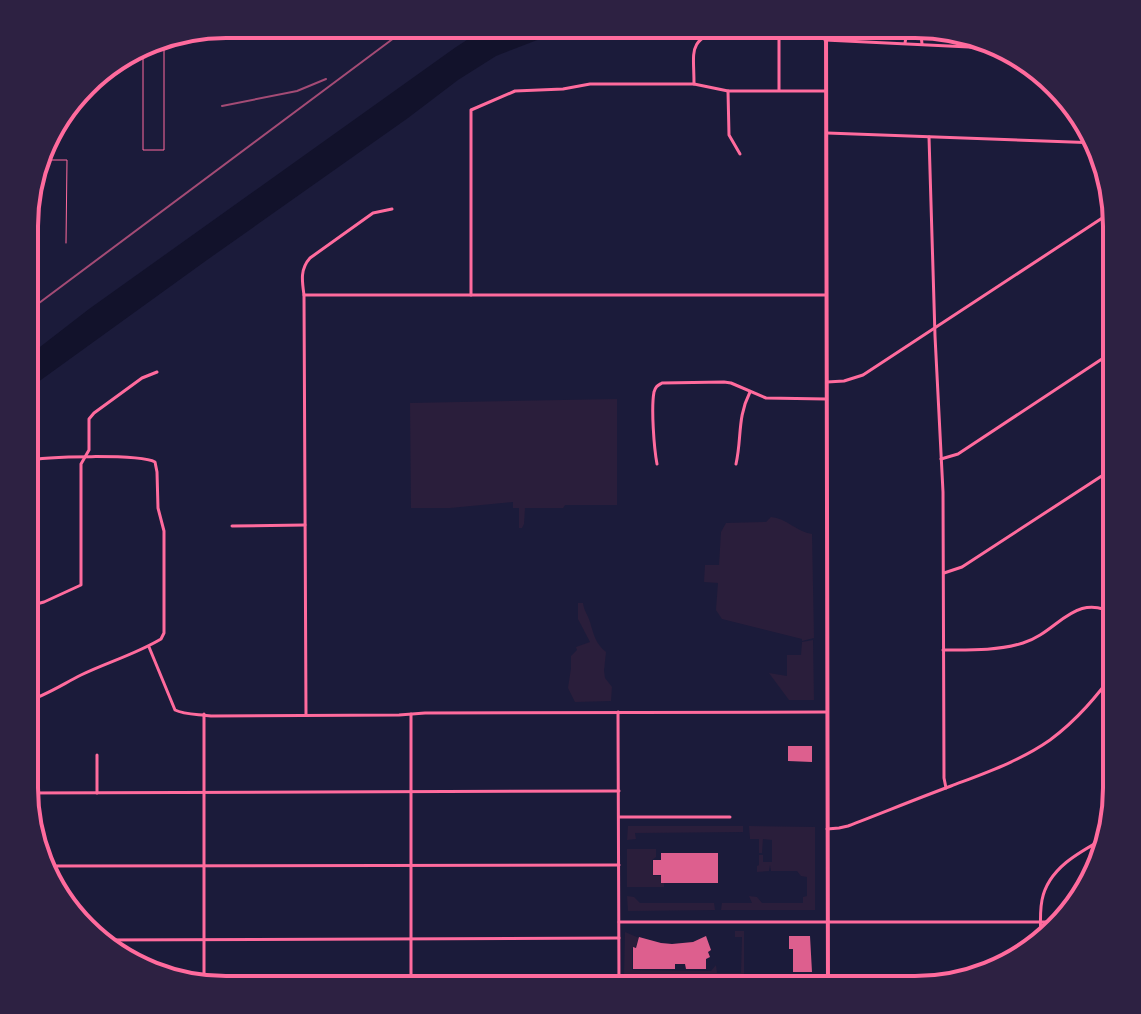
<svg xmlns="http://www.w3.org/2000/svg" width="1141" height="1014" font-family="'DejaVu Sans',sans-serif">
<rect width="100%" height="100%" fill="#1b1b3a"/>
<g fill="#2a1e3b">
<polygon points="617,399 617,505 565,505 563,508 525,508 524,524 522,528 519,528 519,508 513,508 513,502 450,508 411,508 410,403"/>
<path d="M771 517C786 518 797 532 812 534L814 638 802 641V639L722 619 716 610 718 583 704 582 705 565H719L721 532 726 523 766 522Z"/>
<path d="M578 603H583C584 611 588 615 590 622 594 635 595 643 606 652L604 671 605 678 612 687 611 701 575 702 568 688 571 668V656L577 650 576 647 590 642 578 619Z"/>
<polygon points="813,640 814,700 789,700 769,673 787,676 787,655 801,655 802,642"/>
<polygon points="628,826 743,826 743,832 635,833 636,839 627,840"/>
<polygon points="749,826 815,827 815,910 721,910 722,903 752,903 749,896 757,897 762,903 803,903 803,897 807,896 807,877 801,876 797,871 771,871 770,865 769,871 757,872 757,866 759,865 759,855 763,855 763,862 772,862 772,840 763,839 762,853 759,853 759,839 750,839"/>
<polygon points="627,849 656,849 656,857 652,860 653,876 661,876 661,883 664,883 664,887 627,887"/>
<polygon points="627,896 634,897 640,903 714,903 715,910 628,911"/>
<polygon points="735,931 744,931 744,976 624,977 625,932 639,938 635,948 632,948 632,970 711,971 716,965 717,973 741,973 742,937 735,937"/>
</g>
<polygon fill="#12122b" points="566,29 496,56 458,80 408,118 207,260 27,390 27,357 89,309 456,47 473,36 488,30"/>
<g fill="#dd5f8e">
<polygon points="788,746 812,746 812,762 788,761"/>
<polygon points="661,853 718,853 718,883 661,883 661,875 653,875 653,860 661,860"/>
<polygon points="706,936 711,950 708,952 710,957 706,959 706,969 686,969 685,964 675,964 675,969 633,969 633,947 636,948 639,937 661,943 672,944 693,942"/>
<polygon points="789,936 810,936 812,972 793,972 793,949 789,949"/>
</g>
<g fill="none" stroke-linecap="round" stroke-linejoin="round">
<g stroke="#ff6b9d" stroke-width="1">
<polyline points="143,45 143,150 164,150 164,35"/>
<polyline points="38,160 67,160 66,243"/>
</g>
<g stroke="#ff6b9d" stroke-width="3">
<polyline points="920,25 922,44"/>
<polyline points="825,40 1010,49"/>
<polyline points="905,43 908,25"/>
<polyline points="985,48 985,39"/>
<path d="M694 84C694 49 687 42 723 27"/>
<polyline points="779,90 779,27"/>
<polyline points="728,91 729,135 740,154"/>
<polyline points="827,133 1099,143"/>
<polyline points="929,137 935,336 943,492 944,778 946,788"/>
<polyline points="304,295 826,295"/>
<polyline points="471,295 471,110 515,91 563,89 590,84 694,84 728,91 825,91"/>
<polyline points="827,382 844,381 863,375 1116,209"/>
<polyline points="941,459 958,454 1117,349"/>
<path d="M657 464C654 448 651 408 654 392 656 386 657 386 662 383L724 382 731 383 766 398 826 399"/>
<path d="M736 464C742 437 737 418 750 392"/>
<polyline points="232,526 305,525"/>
<polyline points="944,573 962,567 1117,466"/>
<polyline points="25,607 44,602 81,585 81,464 89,450 89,419 94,413 142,378 157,372"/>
<path d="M149 647 175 710C185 715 199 714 211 716L399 715 425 713 827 712"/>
<path d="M943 650C970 650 997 651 1023 643 1059 632 1074 590 1117 615"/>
<path d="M25 702C45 696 63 684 81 675 108 662 136 654 161 639L164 633V531L158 508 157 472 155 462C140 454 44 456 26 461"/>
<polyline points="618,712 619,990"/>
<polyline points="204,714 204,986"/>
<polyline points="411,714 411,990"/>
<path d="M306 715 304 295C302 281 300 269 310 258L373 213 392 209"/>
<polyline points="97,755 97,793"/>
<polyline points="24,793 619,791"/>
<polyline points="619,817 730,817"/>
<path d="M827 829 839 828 848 826C882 813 916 799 951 786 985 773 1020 761 1050 740 1077 720 1097 696 1117 669"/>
<polyline points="40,866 619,865"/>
<polyline points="619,922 1061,922"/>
<polyline points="100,940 619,938"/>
<path d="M1041 945C1041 930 1039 915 1042 900 1048 868 1081 851 1107 837"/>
</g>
<polyline stroke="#ff6b9d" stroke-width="4" points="826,26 828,990"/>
<g stroke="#a44b75" stroke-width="2">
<polyline points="222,106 297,91 326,79"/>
<polyline points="27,312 402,32"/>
</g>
</g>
<path d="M0 0H1141V1014H0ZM226 38H915A188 188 0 0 1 1103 226V788A188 188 0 0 1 915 976H226A188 188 0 0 1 38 788V226A188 188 0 0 1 226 38Z" fill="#2d2142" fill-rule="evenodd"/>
<path fill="none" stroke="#ff6b9d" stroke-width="4" d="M226 38H915A188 188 0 0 1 1103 226V788A188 188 0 0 1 915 976H226A188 188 0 0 1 38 788V226A188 188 0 0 1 226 38Z"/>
</svg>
